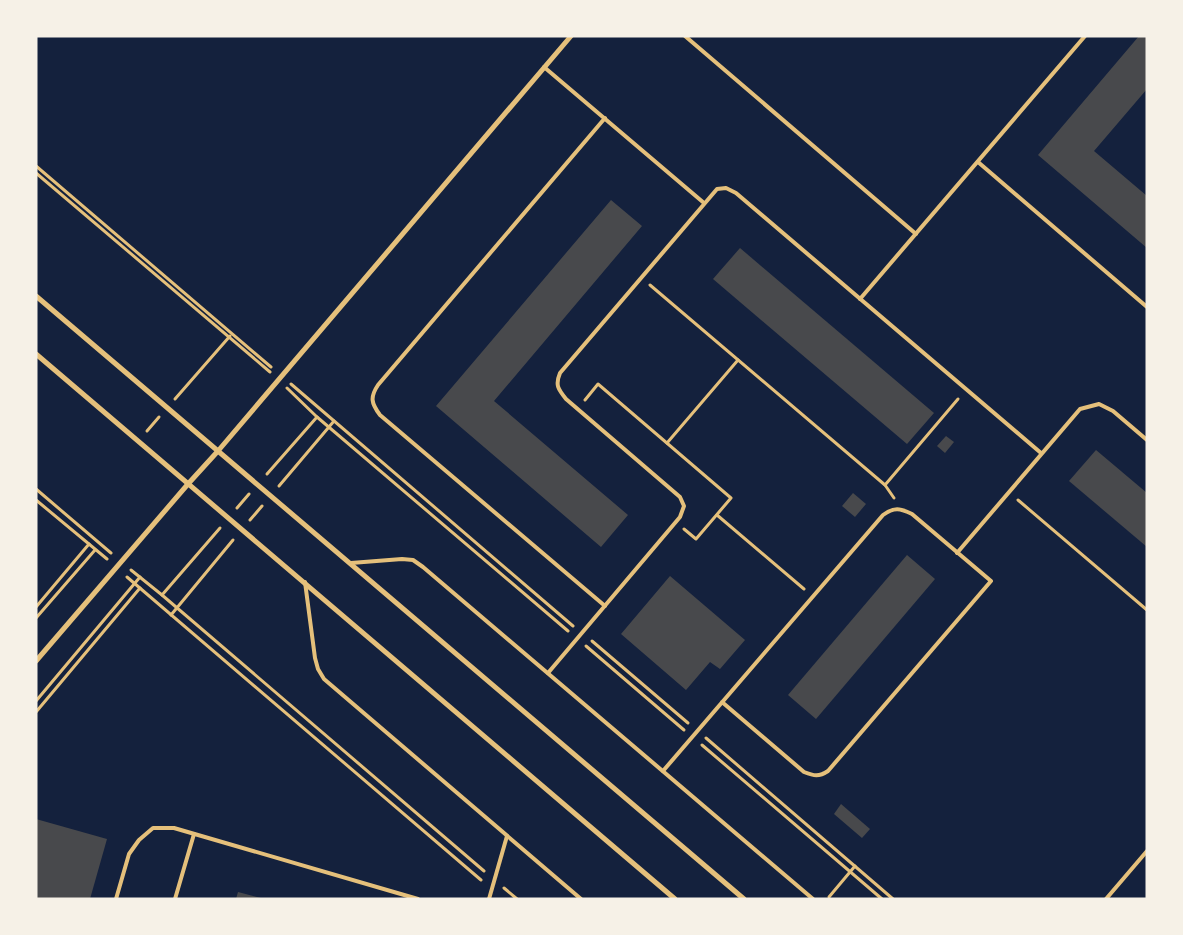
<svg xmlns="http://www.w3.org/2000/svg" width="1183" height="935" font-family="'Times New Roman',serif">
<rect width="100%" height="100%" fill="#14213d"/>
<g fill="#48494c">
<polygon points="1139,36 1147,36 1147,89 1094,151 1147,196 1147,248 1038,155"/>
<polygon points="611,200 642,226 494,401 628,515 601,547 436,406"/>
<polygon points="740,248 934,413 907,444 713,279"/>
<polygon points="946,436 954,442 945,453 937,446"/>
<polygon points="1096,450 1147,493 1147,547 1069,481"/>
<polygon points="853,493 866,504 855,517 842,506"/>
<polygon points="907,555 935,579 816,719 788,695"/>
<polygon points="670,576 745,640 720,669 710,662 686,690 621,634"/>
<polygon points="841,804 870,829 862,838 834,814"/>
<polygon points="36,819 107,839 90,899 36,899"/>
<polygon points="238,892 261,898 261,899 236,899"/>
</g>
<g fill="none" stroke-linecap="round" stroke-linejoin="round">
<g stroke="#e5c07b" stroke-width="3">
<polyline points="36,166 271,367"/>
<polyline points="36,173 270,372"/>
<polyline points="650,285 885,485 894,498"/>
<polyline points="291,384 573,626"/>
<polyline points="287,388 317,417 568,631"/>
<polyline points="175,399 230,336"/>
<polyline points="585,400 598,384 731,498 696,539 684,529"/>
<polyline points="147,431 159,417"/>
<polyline points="667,443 738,360"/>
<polyline points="267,474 317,417"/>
<polyline points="885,485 958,399"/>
<polyline points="279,486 334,421"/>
<polyline points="36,489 111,553"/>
<polyline points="36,500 107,559"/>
<polyline points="1018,500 1147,610"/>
<polyline points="237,508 249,494"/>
<polyline points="717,515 804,589"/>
<polyline points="250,520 262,506"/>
<polyline points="131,570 162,595 220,528"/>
<polyline points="127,577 481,880"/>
<polyline points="162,595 484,871"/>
<polyline points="36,607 89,544"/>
<polyline points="171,615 233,540"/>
<polyline points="36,618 95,550"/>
<polyline points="592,641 688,723"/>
<polyline points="586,646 684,730"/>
<polyline points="36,701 140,577"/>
<polyline points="36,712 140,588"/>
<polyline points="706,738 893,899"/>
<polyline points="702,745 882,899"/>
<polyline points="504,888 517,899"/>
<polyline points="829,897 855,866"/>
</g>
<g stroke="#e5c07b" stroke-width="4">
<polyline points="685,36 916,234"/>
<polyline points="544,67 704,203"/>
<polyline points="978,162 1147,307"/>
<polyline points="860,299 1085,36"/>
<polyline points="957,553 1080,409 1099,404 1113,411 1147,440"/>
<polyline points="351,563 402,559 413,560 423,567 813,899"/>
<polyline points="305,582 315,658 318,669 324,679 581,899"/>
<path d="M605 606 380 415C371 403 370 397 378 385L605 118"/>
<path d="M548 673 680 517 684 506 680 497 566 399C558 389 555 385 560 373L717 189 726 188 736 193 1041 453"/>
<path d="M663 771 883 515C894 507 900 508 912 514L991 581 828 771C819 777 814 776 804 772L722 702"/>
<polyline points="116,899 129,854 139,840 153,828 174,828 418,899"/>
<polyline points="175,899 194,834"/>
<polyline points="489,899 507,836"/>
<polyline points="1106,899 1147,851"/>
</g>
<g stroke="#e5c07b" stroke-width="5">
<polyline points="36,296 744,899"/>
<polyline points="36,354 675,899"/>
<polyline points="36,661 188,484 218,451 571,36"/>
</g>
</g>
<rect width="1183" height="935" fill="none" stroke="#f6f1e7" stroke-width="75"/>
</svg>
